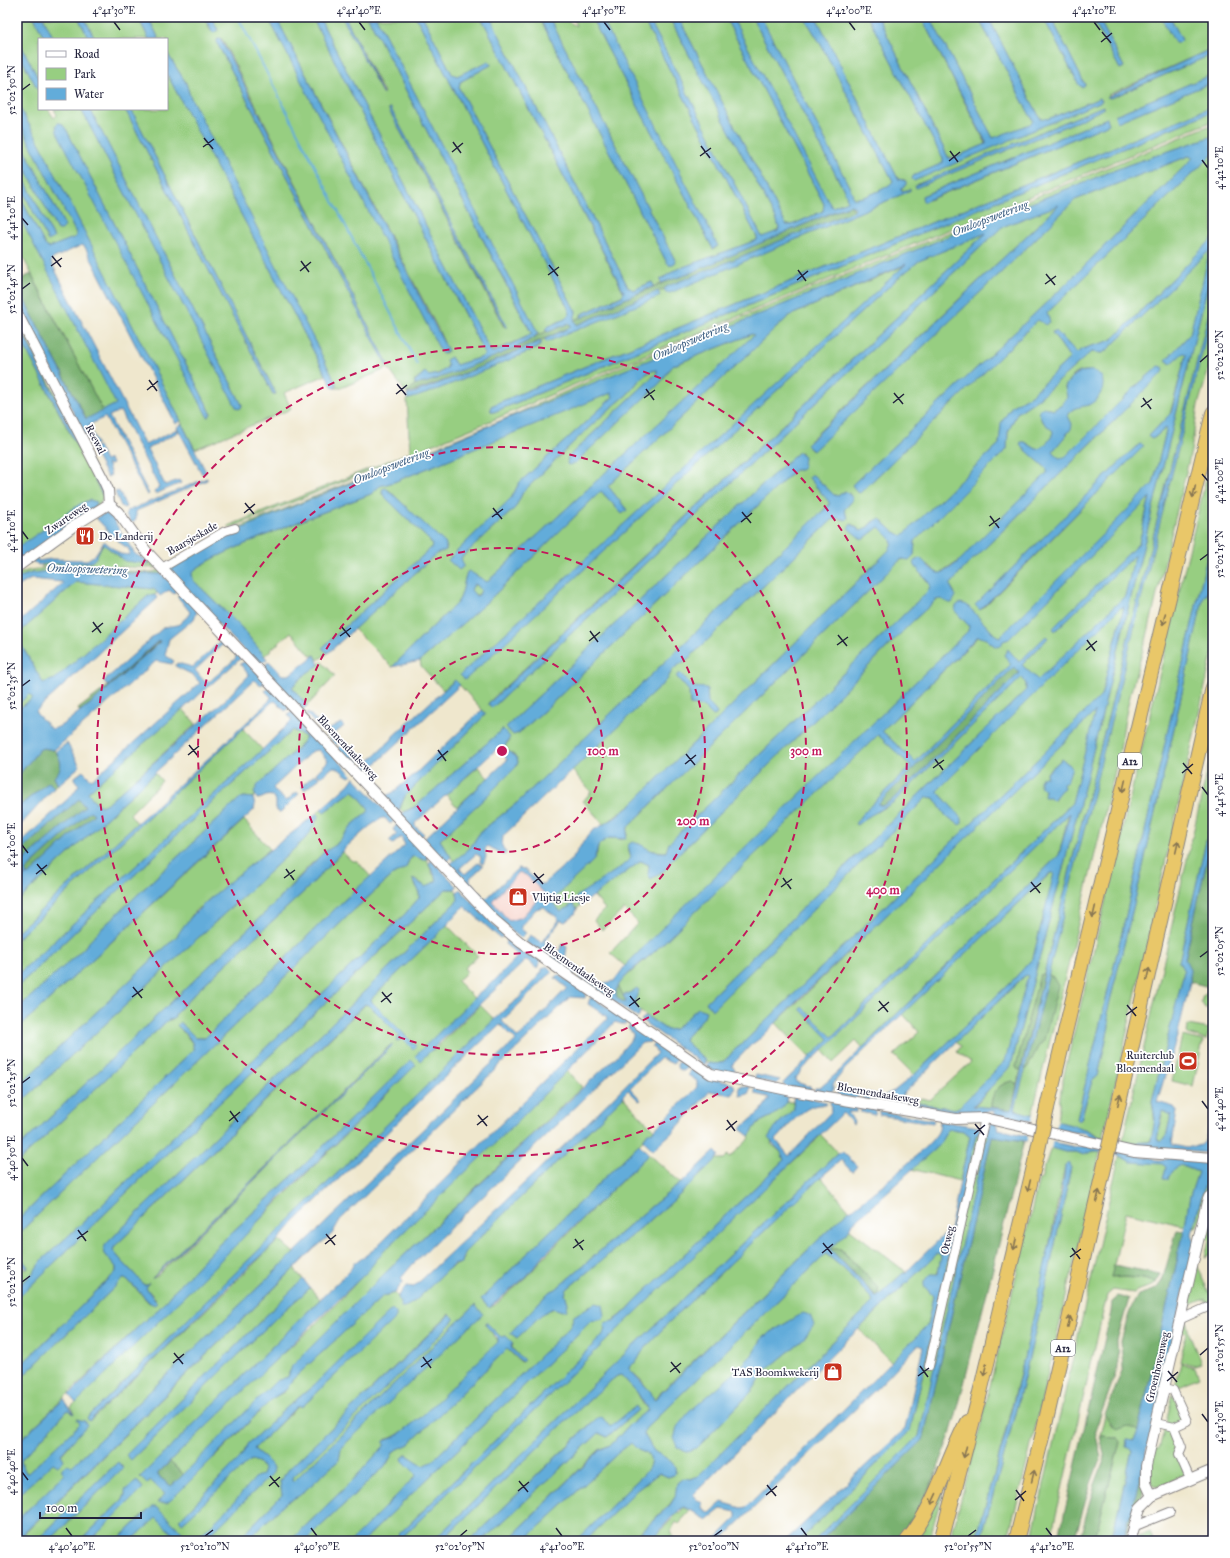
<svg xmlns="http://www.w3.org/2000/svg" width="1230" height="1558" font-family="'IM FELL Great Primer',serif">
<rect width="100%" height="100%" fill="#fff"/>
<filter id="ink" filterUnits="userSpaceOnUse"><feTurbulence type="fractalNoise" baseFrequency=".025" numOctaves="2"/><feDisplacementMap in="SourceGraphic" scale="8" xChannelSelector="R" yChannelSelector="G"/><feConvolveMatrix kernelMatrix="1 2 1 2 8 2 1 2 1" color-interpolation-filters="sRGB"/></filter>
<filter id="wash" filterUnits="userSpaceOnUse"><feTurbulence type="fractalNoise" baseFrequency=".012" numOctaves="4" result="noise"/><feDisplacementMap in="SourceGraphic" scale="16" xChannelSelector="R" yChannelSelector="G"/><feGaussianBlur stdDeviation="0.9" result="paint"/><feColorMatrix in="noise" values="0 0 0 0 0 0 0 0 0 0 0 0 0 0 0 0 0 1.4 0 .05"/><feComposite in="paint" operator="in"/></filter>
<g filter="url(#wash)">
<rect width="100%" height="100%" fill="#efe7cd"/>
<polygon fill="#f7d1c8" points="519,872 526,875 544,893 522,917 509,921 492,901"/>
<g fill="#97ce81" stroke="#5c785e" fill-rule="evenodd">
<polygon points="17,17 34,17 45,39 39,39 39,80 17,37"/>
<polygon points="43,17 78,17 89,39 54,39"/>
<polygon points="84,17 138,17 149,39 95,39"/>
<path d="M148 17H204L210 29 218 30 211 17H268L443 354 448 351 437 327 276 17H312L478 341 485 354 482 357 456 365 451 357C447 371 442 373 429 376L425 372 414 381 415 384 407 394 388 368 341 388H335L337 387 190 96 186 83 167 53V39H159ZM219 38 222 39 388 364 387 366 216 41Z"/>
<path d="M319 17H342L382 93H384L345 17H368L532 335 491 352ZM390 108 504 327 389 110Z"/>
<polygon points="376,17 416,17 569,310 569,315 565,319 547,327 546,332 538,335"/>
<path d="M423 17H481L624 293 622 296 580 315 652 282 633 290 628 287 490 17H539L666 261 676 262 549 17H566L568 21 576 26 573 17H591L713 249 716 248 601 17H642L757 237V240L675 270 660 280 661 283 851 205 855 207V214L910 191 901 190 905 180 898 179 816 17H868L943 159V163L913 176 1102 101 1100 98 1048 119 1040 118 988 17H1043L1079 85H1085L1051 17H1092L1120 69 1124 67 1098 17H1161L1175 43 1182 40 1170 17H1213V48L1108 95 1110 98 1118 95 1213 54V74L1115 115 1117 122 1213 82V106L502 401 491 406V411L494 412 1213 111V121L608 370 500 417 230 528 228 526 410 452 407 399 432 391 535 349 541 345V341L545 339V341L574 320 576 312 459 88 460 82 491 65 489 61 457 76 452 74ZM1103 106V109L1078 121 916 185ZM1107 118 1109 124 924 202 922 196Z"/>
<path d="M648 17H669L777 221 779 228C776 234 766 238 761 236Z"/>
<polygon points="678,17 725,17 824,204 823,211 792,225 786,225"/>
<polygon points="732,17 752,17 846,194 847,201 833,207 828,203"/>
<path d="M761 17H804L819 41 893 181C891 187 859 201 853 198L852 192Z"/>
<polygon points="878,17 921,17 986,144 956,157 948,157"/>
<polygon points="930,17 978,17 1033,121 1032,123 995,139 993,138"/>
<path d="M17 50 39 92V109H48L54 118 57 115 54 109H81L236 406 241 408 242 405 90 109H125L273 394H276L131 109H167V74L326 375 284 393 291 409 195 449 40 144 17 103ZM66 129 211 413 209 417Z"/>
<polygon points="17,118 76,233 76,237 48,248 45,245 17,191 17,179 48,240 54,238 17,165 17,151 57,230 65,226 17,135"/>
<polygon points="1213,124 1213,136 1128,165 998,216 236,531 168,571 166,568 235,529 502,420 609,372"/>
<path d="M1213 154V238L1114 338C1102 346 1090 343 1077 353L1056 331 1052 332 1070 358 1031 395 1012 406 1001 428 999 444 902 536 893 531 884 522 873 521 864 530 861 531 852 524 864 539 879 526 890 538 892 543 889 550 633 803 604 825 583 801 591 792 571 769 667 680 673 669 689 658 832 520 838 518 846 520 848 518 844 510 852 501 850 494 845 491 838 496 834 495 813 475 816 487 830 502 829 505 518 802 480 832 470 848 454 862 440 840 489 794 516 767 518 762 513 754 505 749V746L509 741 503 729 416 806 403 812 400 809 405 796 486 714 455 680 443 690 421 666 420 661 488 601 601 491 622 514 627 510 608 486 789 316 908 264 460 675 465 679 897 279 919 261 987 232 488 703 492 708 1002 227 1060 204 806 444 812 451 1011 263 1075 200 1189 156 1193 158 1063 287 852 485 860 493 1038 320 1050 322 1047 313ZM799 452H801L804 465 800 470H795L547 708 519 733 513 735 506 727 765 482ZM680 673 717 713 713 716 704 707 690 705 689 691Z"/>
<polygon points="17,212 117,404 103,411 17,246"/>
<path d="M1209 250 1211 252 1190 334 1166 360 1171 364 1183 352 1186 354 1170 414 1149 436 1154 438 1167 427 1153 484 1021 618 1000 637 995 635 967 605 959 615 969 626 968 631 625 966 610 953 638 923 624 909 602 930 594 920 605 909 594 896 641 861 649 865 651 879 666 869 671 861 828 707 913 621 936 600 955 593 950 585C958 576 968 562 977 556L1116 419 1159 366 1134 388 1065 457 1059 459 1053 451C1061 436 1077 433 1068 416 1071 407 1081 406 1089 405L1099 374C1084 367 1072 372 1065 387L1067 397 1062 405 1053 410 1048 408 1040 409 1041 420 1053 431C1053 438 1045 445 1040 449H1036L1025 442 1021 443V445L1047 469 1048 473 971 548 965 557 941 573H937L929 565 919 572 930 584 929 590 669 843 666 852 648 850 638 843 628 849 631 858 627 862 576 902 580 906 577 909 573 904 561 912 551 901C558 890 594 864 597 853 598 850 597 848 599 844 606 838 613 836 622 840L627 836 628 827 898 562C903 558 909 559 914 555L915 541 1007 449 1008 432 1017 413 1038 399 1091 352 1102 353 1107 350ZM1140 444 1129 461 981 610 975 605 1130 452Z"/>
<path d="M1213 264V297L1044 974 1040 975 1016 1066 1018 1070 1021 1069 1017 1085 1013 1081C999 1083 991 1093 991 1107L973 1108 1012 1062 1083 792Z"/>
<path d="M1213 308V355L1198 405 1191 451 1146 641C1134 676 1125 712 1120 750L1032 1115 1016 1111 1015 1109 1024 1069H1027L1038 1047 1044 1040 1053 977 1047 974Z"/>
<path d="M24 333 101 481 105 493 100 504 92 510 97 502 86 501 17 548V493L21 497C24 490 21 484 17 477V347L24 345 102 495 104 493 23 334 19 336 18 334Z"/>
<path d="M752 334 754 335 753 337 487 582 467 572C463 582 464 594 457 603L392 667 354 629 436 554 446 550 447 547 389 490 381 493 430 541 432 545 431 548 322 648 328 653 318 660 315 655 311 656 291 632 264 656 241 627 193 580 192 573C199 558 345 504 371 494L380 486 394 482 611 392 613 394V397L519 483 512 497 461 558 515 508 523 492C556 460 588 426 623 398 635 389 641 372 657 370V373L568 457 575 463 660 383C665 377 668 370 674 365Z"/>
<polygon points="1213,450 1213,531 1124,924 1077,1119 1081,1119 1092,1081 1098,1076 1109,1026 1107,1013 1139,884 1203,599 1210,591 1213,576 1213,651 1103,1138 1087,1130 1057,1121 1062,1083"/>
<polygon points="1150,496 1139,543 1112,571 1135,555 1136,556 1125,596 1038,680 1022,665 1048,638 1019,662 1008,650 1011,664 915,762 882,731 979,636 986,639 996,647 1003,641 1009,639"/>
<polygon points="103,544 125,561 152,562 156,568 65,565 41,567 43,564 49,563 89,563 93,561"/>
<path d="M65 568 152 572 160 570 162 574 49 571 32 573 17 578V575C29 567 50 569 65 568Z"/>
<polygon points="76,582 155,589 157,593 155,595 148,596 55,679 43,683 18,639 19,633"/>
<circle cx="476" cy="590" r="5"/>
<path d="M1122 606 1124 607 1101 696 1041 756 741 1045C727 1054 724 1070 705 1062V1060L685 1041 686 1037 697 1026 698 1008 675 1029 667 1030 638 1010 634 1003 639 990 623 995 618 985 620 982 654 952 878 734 911 766 861 815 881 810 894 802 1022 677 1026 684V690L706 1002 712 1009 927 797 934 798 946 816 949 804 937 791Z"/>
<polygon points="322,662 335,676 307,706 292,687 307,673"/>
<polygon points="29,693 33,698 18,711 17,706"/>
<polygon points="182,708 196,724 109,802 101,807 87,793"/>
<path d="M1096 711 1072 803 832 1037 802 1008 801 1010 830 1039 810 1058 776 1023ZM1062 759 1072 767 1054 800 1044 793 1045 790 1040 786 1041 782 1047 777 1046 773Z"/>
<polygon points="243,729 263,750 17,975 17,939"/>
<polygon points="293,730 306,737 298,748 257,786 255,796 253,798 244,797 239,799 96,934 83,949 17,1009 17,987 202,811"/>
<path d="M1213 746V810L1179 962 1184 971 1182 980 1152 1101C1154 1114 1157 1131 1149 1142L1122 1143Z"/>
<polygon points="478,767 488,778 457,807 446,794"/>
<polygon points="155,773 162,781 130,814 137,823 17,932 17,902"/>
<polygon points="354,791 369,809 368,812 352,825 336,845 312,863 268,910 17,1149 17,1106 308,836 319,816 317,813 321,809 324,812 351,792"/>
<polygon points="1069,812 1059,855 862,1048 856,1041 833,1063 822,1050"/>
<polygon points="244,820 270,849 195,911 177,936 17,1087 17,1029"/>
<polygon points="342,852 352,861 357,861 371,877 340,904 205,1038 196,1038 180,1022 177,1025 194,1045 193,1050 17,1221 17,1163 168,1020 173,1020 176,1013 199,989 309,887"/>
<polygon points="414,856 424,860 427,859 432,873 437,879 436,881 426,887 414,878 413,881 419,891 419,898 405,914 103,1204 42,1260 32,1274 17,1288 17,1262 25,1270 28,1267 17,1253 17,1235 354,910 393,875 406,868 409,860"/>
<polygon points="1052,872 1054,873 1053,879 1033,958 1014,979 914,1075 894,1055 919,1032 902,1013"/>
<polygon points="446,889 455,889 459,897 458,900 106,1244 105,1254 116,1267 116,1272 17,1369 17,1299 187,1134"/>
<path d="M447 925 478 956 464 968 467 972 457 981 474 998 416 1056 435 1049 480 1005 495 1020 87 1418 90 1421 279 1240 294 1253 72 1466 69 1465 65 1474 17 1520V1496L53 1462 64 1460 61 1455 69 1446 83 1422 78 1419 81 1424 28 1473H26L21 1462 22 1459 67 1411 69 1410 73 1414 74 1413 71 1407 416 1065 411 1061 306 1163 211 1252 172 1293 160 1308 143 1322 17 1443V1382L123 1279H127L149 1303 156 1299 146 1288 149 1283 144 1285C138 1277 115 1255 113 1250L115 1246 366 1004 370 1006 399 1035 397 1041 403 1039 413 1049 415 1046 372 1002 371 999ZM393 1044 156 1277 152 1278 389 1046Z"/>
<polygon points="1026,975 1028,976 1027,981 1006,1061 959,1107 955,1109 918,1103 921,1098 930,1100 971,1062 957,1052 961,1046 956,1042"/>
<polygon points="1207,993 1213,994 1213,1008 1205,1008 1201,1002 1203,995"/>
<polygon points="1188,1025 1210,1029 1206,1040 1187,1034"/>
<polygon points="1182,1036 1203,1041 1193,1086 1172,1081"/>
<path d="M567 1071 582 1087 383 1275 289 1372 288 1377 276 1381 184 1475 170 1462C199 1433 227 1403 257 1376 300 1339 345 1299 381 1254Z"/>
<path d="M623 1097 654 1130 648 1133 639 1144 481 1299 489 1308 495 1305 527 1277 545 1256 649 1154 681 1183 653 1205 556 1289 549 1292 511 1333 517 1338 541 1315 546 1311 556 1308 562 1311 568 1303 565 1294 567 1289 673 1201 717 1159H724L728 1155 730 1157 750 1138 749 1136 758 1123 772 1116 786 1102H793L794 1109 776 1126 771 1144 781 1152 784 1160 635 1301C625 1312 618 1320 604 1324L606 1330 601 1337 392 1541H363L586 1326 591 1321 600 1320 590 1305 584 1311 574 1316 570 1327 432 1461 424 1466 407 1455H405L403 1461 415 1473 416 1476 351 1541H305L387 1464 394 1451 409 1444 507 1349 521 1362 523 1361 512 1348 513 1343 506 1336 501 1338 488 1324H485L499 1342C483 1358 404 1440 386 1439L384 1446 352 1481 290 1541H246L288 1501 299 1496 339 1460 341 1449 345 1444 475 1305 294 1481H292V1478L454 1318 449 1314 290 1468 280 1481 282 1495 237 1541H131L156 1517 178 1539 183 1534 156 1507 145 1513 117 1541H90L143 1488 137 1481 128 1489 122 1500 80 1541H49L123 1468 118 1462 36 1541H17L294 1269 303 1279 126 1455 131 1460 278 1316 310 1288 320 1299 141 1477 147 1484 150 1480 165 1494 157 1502 217 1455 273 1398 284 1392 292 1380 383 1296 395 1293 400 1300 414 1302 449 1268 459 1264 464 1259V1253L469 1248ZM396 1317 326 1384 303 1406 297 1407 257 1446 254 1449 265 1458 274 1472 230 1515 226 1511 262 1475 264 1470 258 1462 252 1460 248 1462 182 1523 179 1520 240 1458 249 1443 285 1409Z"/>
<polygon points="1162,1111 1166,1111 1171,1115 1166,1136 1162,1142 1157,1139 1163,1116"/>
<polygon points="952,1129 964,1131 970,1136 960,1181 911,1169 940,1144 947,1130"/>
<polygon points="980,1133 988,1135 919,1436 814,1541 799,1541 910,1431 976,1135"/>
<polygon points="821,1135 838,1153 611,1367 433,1541 398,1541 639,1307"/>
<path d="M1051 1147 1065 1152H1078L1081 1154C1088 1154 1093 1150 1100 1151V1153L1021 1488 1007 1541H980C1016 1418 1046 1293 1071 1167L1065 1166 1036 1311 993 1479 975 1541H950L980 1428 1039 1179H1041Z"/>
<path d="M1120 1153 1164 1161 1166 1167 1164 1179H1168L1169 1175 1180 1165 1198 1172 1190 1196 1185 1226 1126 1212 1111 1278C1126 1277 1141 1277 1156 1283 1149 1289 1141 1287 1134 1293L1113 1290 1107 1295 1050 1541H1031Z"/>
<polygon points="1213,1170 1213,1191 1196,1228 1194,1228 1208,1172"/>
<polygon points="821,1177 849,1210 654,1399 642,1381 629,1369 630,1366 637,1361 642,1352 667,1324"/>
<polygon points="1208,1220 1210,1224 1213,1223 1213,1253 1205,1257 1209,1240 1207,1238 1202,1237"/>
<polygon points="850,1229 906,1272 902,1274 877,1297 879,1288 841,1249 830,1249"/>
<path d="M826 1254 844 1269 872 1299 873 1302 698 1476 687 1480 670 1504 631 1541H585L637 1490 659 1473 668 1477 674 1475C681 1462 660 1456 654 1451 651 1447 647 1439 644 1434L645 1429ZM788 1322 804 1339 764 1372 753 1390 697 1448 731 1376 752 1355 763 1337Z"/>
<path d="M937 1254 941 1256C940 1270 935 1280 928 1291L933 1296 927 1326 891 1362 859 1329Z"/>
<polygon points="1197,1265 1213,1302 1208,1304 1205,1299 1188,1306 1189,1312 1185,1313"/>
<polygon points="1186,1320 1189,1334 1201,1363 1195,1365 1180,1362 1186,1333 1180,1331 1183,1321"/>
<polygon points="1181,1364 1195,1367 1199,1377 1175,1388"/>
<polygon points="621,1375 637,1392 643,1404 648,1410 631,1423 612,1444 599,1450 507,1541 482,1541 599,1433 607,1437 638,1410 636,1407 610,1428 602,1417 591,1423 469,1541 441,1541 551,1435 608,1383 617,1376"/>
<polygon points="1173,1393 1184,1419 1172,1425 1166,1423"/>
<polygon points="1105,1415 1112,1426 1121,1428 1128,1426 1138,1431 1134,1441 1127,1440 1132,1450 1111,1541 1094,1541 1120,1443 1117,1437 1100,1436"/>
<polygon points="1165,1427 1172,1428 1186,1475 1157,1487 1151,1485 1149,1481 1153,1448 1159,1449"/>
<path d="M631 1443 638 1450 648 1454C653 1462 650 1466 645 1473L576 1541H524L618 1453Z"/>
<polygon points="940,1468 927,1501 900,1541 895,1541 906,1528 923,1501"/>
<polygon points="946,1480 929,1541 912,1541"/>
<polygon points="681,1507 691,1510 679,1523 676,1522 671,1531 675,1541 651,1541 673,1518 677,1511 679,1513 682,1510"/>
<polygon points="1150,1532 1153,1539 1152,1541 1136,1541 1137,1536"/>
</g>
<g fill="#79b16f" stroke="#4e6a55">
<polygon points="851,205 854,211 577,325 574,320"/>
<polygon points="31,274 103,411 87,420 17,286 17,281"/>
<polygon points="569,323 571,327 476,369 407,394 415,384 425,383 518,347 538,335"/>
<polygon points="160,640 160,641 89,705 79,711 78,709 108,686"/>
<polygon points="1014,667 1019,673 914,779 892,800 882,806 878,803"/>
<polygon points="42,748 54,750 60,758 61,769 54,777 58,785 54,788 49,782 17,808 17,777 39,750"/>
<polygon points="79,799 85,807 17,866 17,854"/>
<polygon points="90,810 94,815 29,875 25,871"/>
<polygon points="1213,832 1213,988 1190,982 1190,976 1185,960"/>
<polygon points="1044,974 1021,1069 1018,1070 1016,1066 1040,975"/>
<polygon points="1047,974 1053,977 1058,986 1044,1040 1038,1047 1027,1069 1024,1069"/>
<path d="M618 985 626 1001 625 1003C615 997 614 996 618 985Z"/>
<path d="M1013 1081 1017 1085 1012 1110 991 1107C991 1093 999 1083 1013 1081Z"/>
<path d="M992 1136 1024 1141C1008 1206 993 1271 976 1335 958 1407 944 1483 895 1541H820L923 1440Z"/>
<polygon points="1177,1230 1184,1231 1138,1431 1128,1426 1120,1429 1115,1428 1105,1415 1123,1368 1121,1341 1130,1310 1138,1295 1156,1289 1162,1281"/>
<polygon points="830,1249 840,1249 879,1288 877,1297"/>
<path d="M1114 1265 1160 1274 1156 1283C1142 1277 1126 1276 1111 1278Z"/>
<polygon points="1118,1296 1129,1299 1117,1340 1118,1367 1095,1431 1101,1457 1090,1486 1074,1541 1058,1541 1111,1312 1112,1301"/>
<polygon points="1100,1436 1117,1437 1120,1442 1094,1541 1079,1541 1094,1487 1105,1458"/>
<polygon points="170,1462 184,1475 171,1486 158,1476 158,1473"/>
<polygon points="1142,1470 1144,1489 1141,1499 1134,1508 1125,1541 1123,1541"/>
</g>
<g fill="#62acda" stroke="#42678a" fill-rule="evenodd">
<polygon points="34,17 43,17 54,39 45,39"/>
<polygon points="78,17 84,17 95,39 89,39"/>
<polygon points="138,17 148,17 159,39 149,39"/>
<polygon points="204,17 211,17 218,30 213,33"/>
<polygon points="268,17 276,17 448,351 442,354"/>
<path d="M312 17H319L491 352H495L532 334 368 17H376L538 333C534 344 442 377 425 383L415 384 414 382 425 372 429 376 439 374 448 367 446 360 451 357 456 365 482 357 485 354Z"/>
<polygon points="342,17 345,17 383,94 382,93"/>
<polygon points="416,17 423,17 452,74 457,76 489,61 491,63 491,65 460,82 459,88 576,312 574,320 577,325 658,291 660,295 656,298 547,342 545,341 545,339 571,327 569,323 548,332 545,329 547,327 565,319 569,315 569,310"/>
<polygon points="481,17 490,17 628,287 633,290 652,282 654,286 581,318 582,314 622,296 624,292"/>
<polygon points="539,17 549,17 676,262 670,266 666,261"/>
<polygon points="591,17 601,17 718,246 713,249"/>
<path d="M642 17H648L762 237 778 231 779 228 777 221 669 17H678L786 225H792L823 211 824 204 725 17H732L831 206 833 207 847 201 846 194 752 17H761L852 192 853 198C859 201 891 187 893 181L819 41 804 17H816L898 179 906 181V185L901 188V190L903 191 910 189V191L670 293 666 292 664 289 668 286 854 211 855 207 851 205 845 207 683 276 661 283 660 280 675 270 757 240V237Z"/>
<polygon points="868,17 878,17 948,157 951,159 986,144 986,142 921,17 930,17 993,138 1030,124 1033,121 978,17 988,17 1040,118 1048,119 1100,98 1102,101 914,181 912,179 913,176 943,163 943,159"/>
<polygon points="1043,17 1051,17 1085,85 1084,86 1081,87 1079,85"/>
<polygon points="1092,17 1098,17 1124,67 1120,69"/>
<polygon points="1161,17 1170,17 1182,40 1179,43 1175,43"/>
<polygon points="17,37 39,80 39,92 17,50"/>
<polygon points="220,38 388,364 387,366 216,41"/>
<polygon points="1213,48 1213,54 1118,95 1110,98 1107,97"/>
<polygon points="167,53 186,83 190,96 337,385 335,388 333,388 167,74"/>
<polygon points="1213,74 1213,82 1117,122 1115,115"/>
<polygon points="17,103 40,144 181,421 176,424 85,247 82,245 52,259 51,262 145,445 177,429 178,432 147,449 165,485 179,480 181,483 155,494 154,492 159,487 120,411 109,416 149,494 147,495 105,417 89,425 97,444 91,447 17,302 17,286 86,419 116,404 17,212 17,191 45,245 48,248 76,237 76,233 17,118"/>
<polygon points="1103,106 1103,109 1078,121 916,188 915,187 916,185"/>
<polygon points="1213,106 1213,111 494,412 491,411 491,406 502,401"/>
<polygon points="390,107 507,326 506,328 389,110"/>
<polygon points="81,109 90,109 242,405 241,408 238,409 236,407"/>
<polygon points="125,109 131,109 276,394 273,394"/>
<polygon points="1107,118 1109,124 923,202 922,196"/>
<polygon points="58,123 61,123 66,129 211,413 209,417 207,416 57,132 56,125"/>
<polygon points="17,135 65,226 62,230 57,230 17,151"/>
<path d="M1213 136V154L1047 313 1050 322 1046 325 1038 320 860 493 857 492 852 485 1063 287 1193 158 1189 156 1075 200 1011 263 813 451 806 445 1059 205 1002 227 492 708 488 704 986 233 919 261 897 279 465 680 460 675 906 264 789 316 608 486 627 510 622 514 601 491 488 601 420 661 392 667 457 603C464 594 463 582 467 572L469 571 487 582 754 335 752 334 674 365C668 370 665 377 660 383L575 463 569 465 567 464 568 457 657 373V370C641 371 635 389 623 398 588 426 556 460 523 492L515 508 461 558 464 566 459 570 448 560 512 497 519 483 613 397 611 393 394 482 380 486 371 494C345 504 199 558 192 573L193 580 241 627 267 659 258 665 168 571 229 534 290 508 998 216 1128 165ZM474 584 477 585 481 590 479 595 476 596 471 590Z"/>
<polygon points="17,165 54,238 48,241 17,179"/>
<path d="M1213 238V264L1083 792 1012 1062 1008 1069 973 1106 1012 1110 1047 962 1213 297V308L1015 1110 1075 1126 1087 1130 1101 1138 1122 1143 1149 1142 1151 1141 1155 1119 1152 1101 1182 980 1184 971 1179 962 1213 810V832L1185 959 1190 969V982L1178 1033 1157 1102 1174 1107 1177 1111 1172 1144 1173 1145 1187 1148 1204 1143 1213 1115V1153L1132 1148 1089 1137 1085 1133 1071 1132 1002 1114 998 1117 996 1124 998 1129 1075 1147 1088 1146 1153 1158C1158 1161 1163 1161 1169 1158L1213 1163V1170L1208 1172 1192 1234 1195 1243 1146 1455 1123 1541H1111L1132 1450 1126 1447 1127 1440 1134 1441 1138 1431 1184 1231 1190 1196 1198 1172 1180 1165 1169 1175 1168 1179H1163L1166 1167 1162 1164 1131 1162 1120 1156 1099 1151H1093L1084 1155 1076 1152H1065L1026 1141 992 1136 923 1440 820 1541H814L919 1436 970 1206 988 1135 983 1134 985 1128 987 1129C991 1126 995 1116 994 1111H990L958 1116 917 1109 918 1103 955 1109 959 1107 1005 1061 1028 976 1026 975 1022 978 899 1098 900 1101 914 1102 913 1108 885 1104 884 1101 885 1095 894 1091 914 1075 1014 979 1033 958 1054 873H1050L845 1069 833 1084V1091L831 1093 814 1091 815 1088H820L837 1073 1059 855 1070 813 804 1068 795 1079 796 1082 811 1087V1090L784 1086 783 1083 829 1039 800 1009 802 1007 832 1037 1072 803 1095 712 916 887 797 1001 762 1037 751 1045 732 1065 735 1071 734 1075 713 1071 706 1066 709 1063C727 1067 727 1054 741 1045L1041 756 1101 696 1124 607 1120 608 937 791 962 818V823L960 825 946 816 934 798 927 797 712 1010 706 1002 1026 690V684L1022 677 894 802C880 811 870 814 857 825L855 824 861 815 911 766 878 735 654 952C646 959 612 984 616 995 617 999 621 1001 625 1003L626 1001 623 995 628 994 637 988 639 990 634 1003 640 1012 638 1018 579 977 580 975H585L600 984 614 981 625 966 673 917 968 631 969 626 955 611 956 606 960 603 967 605 995 635 1000 637 1153 484 1167 427 1154 438 1151 439 1149 436 1171 413 1186 354 1183 353 1171 364 1166 360 1190 334 1210 250 1107 350 1102 353 1091 352 1038 399 1017 413 1008 432 1007 449 915 541 914 555 909 560 902 559 898 562 628 827 626 839 609 838 599 844 594 860 551 901 561 912 573 904 577 909 575 914 565 922 561 920 544 943 556 952H558L563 944 567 947 565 959 576 969V975L526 942 530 935 542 942 559 920 558 918 543 907 536 909 521 926V929L526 933 521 938 513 932 476 894 479 891 484 898H487L518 868 524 869 540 884H543L573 858 583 842 592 831 615 818 633 803 889 550 892 543 890 538 879 527 862 540 848 528 851 524 861 531C869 529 871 520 880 519L893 531 902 536 999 444 1001 423 1012 406 1031 395 1070 358 1052 332 1056 331 1077 353C1090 343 1102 346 1114 338ZM1150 497 1139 543 1053 628 1055 631 1135 555 1125 596 1038 680 1022 665 1048 638 1046 636 1019 662 1008 649 1004 655 1011 664 915 762 882 731 978 636 986 639 996 647 1001 646 1003 641 1009 639ZM1014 667 1019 673 914 779 892 800 882 806 878 804ZM519 872 526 875 544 893 522 917 509 921 492 901ZM1163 1111 1171 1115 1166 1137 1161 1142 1157 1139Z"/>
<polygon points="20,334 23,334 103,490 103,495 19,336"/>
<path d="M541 341V345L535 349C518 356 417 400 407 399V395L411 394 476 369Z"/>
<path d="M1159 366 1163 367 1164 371 977 556C968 562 958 576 950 585L956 596 952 603H949L941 599 936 600 913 621 828 707 671 861 666 869 651 879 648 874 649 865 641 861 580 906 576 902 577 896 621 867 631 858 628 845 632 842C648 845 646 853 666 852L669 843 929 590 930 584 915 566 914 561 920 558C925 562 932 571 938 573 945 575 967 555 971 548L1047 473V469L1020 445 1021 442H1025L1036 449H1040C1045 445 1053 438 1053 431 1047 425 1037 419 1040 409L1044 407 1053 410 1062 405 1067 397 1065 387C1070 378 1078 371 1088 371 1092 370 1097 372 1100 375 1108 385 1099 401 1088 405 1080 408 1071 406 1068 416L1072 424 1071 429 1053 451 1059 458 1065 457 1134 388Z"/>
<polygon points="182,424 206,472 202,474 177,427"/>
<polygon points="1140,444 1144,446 980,610 975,605 1130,452"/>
<polygon points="98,446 105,461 110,459 112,464 110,465 107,463 111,475 107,477 92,449"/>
<polygon points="799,452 804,456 803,468 800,470 795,470 547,708 519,733 513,735 506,727 765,482"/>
<polygon points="810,475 813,475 834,495 838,496 845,491 852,497 852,501 844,510 848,518 846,520 838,518 832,520 689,658 673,669 667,680 503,836 502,846 506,853 504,855 488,846 485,849 486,857 483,864 480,862 481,857 476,854 461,867 460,869 465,874 478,863 483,866 470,878 470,881 476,888 472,890 449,865 470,848 480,832 518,802 829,505 829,502 809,478"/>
<polygon points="17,477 22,487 21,498 17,493"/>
<polygon points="207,478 207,480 136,511 136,520 132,523 126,515 127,511"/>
<polygon points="386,488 446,544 446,550 436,554 328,653 322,648 431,548 432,545 430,541 383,495 382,489"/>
<polygon points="119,491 126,507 124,508 121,506 115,492"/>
<polygon points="90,500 97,502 92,509 17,562 17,548 80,504"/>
<path d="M105 513 112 518 135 554 148 561 149 564 125 561 103 544C99 549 98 557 93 561 87 565 50 562 38 565L32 561 73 533 37 558 38 561 51 559 87 560 95 555 104 541 120 554 129 555V549L119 542 96 518Z"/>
<path d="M1213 531C1213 553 1218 582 1203 599L1139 884 1107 1013 1109 1026 1098 1076 1092 1081 1081 1119 1079 1121 1077 1119 1124 924Z"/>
<path d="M49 571 162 574 177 589 174 594 169 590 160 596 154 589 76 582 19 633 18 639 43 683 55 679 148 596 155 595 158 598 37 710 36 713 51 729C62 729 78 711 89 705L160 642 159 640 108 686 104 681 164 627 178 625 188 616 190 612 177 596 179 595H182L197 611 194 619 169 639 165 655 174 661 172 664 156 661 54 750 43 748 39 750 17 777V710L33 698 29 694 17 706V624L63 583 61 582 31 579 17 587V578L32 573Z"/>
<path d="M224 638 235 651 233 653 225 645H222L195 670 204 681H210L235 659 237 653 241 656 240 659 88 792 94 801 101 806 109 802 225 700 249 675 240 664 246 661 266 682 261 685 254 680 17 902C17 889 17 883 27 874L29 875 94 814 90 811 30 866 25 871 27 873 20 879H17V866L85 807 79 799 17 854V846L72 795 79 785 74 779 75 777 83 771 90 778 93 779 200 683 193 675 175 666 177 663 193 667Z"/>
<polygon points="315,655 319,665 307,673 292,687 307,706 302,710 262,669 269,661 282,675 289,675"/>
<polygon points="680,673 693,687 707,688 708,702 717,713 716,715 713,716 704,707 690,705 689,691 676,676"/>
<polygon points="455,680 460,685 368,771 384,789 381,792 376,790 358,770 362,765 364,766 392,739 393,736"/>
<polygon points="269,686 288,706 288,709 285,711 275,701 272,702 17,939 17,932 213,754 269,701 271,697 265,691"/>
<polygon points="482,710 486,714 405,796 398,812 386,801 385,796 392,793 415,774"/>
<path d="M291 712 294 713 352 775 350 777C343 775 340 767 333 767L321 777 316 773 328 761 319 750 312 751 273 788 275 791 286 801 297 792 299 794 280 813 276 810V801L272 796C266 794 263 799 257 799L254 792 257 786 298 748 306 737 293 730 202 811 17 987V975L262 750 292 720 288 715Z"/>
<polygon points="308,712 326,731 341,723 344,726 333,735 340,742 336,745 306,714"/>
<polygon points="503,729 510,737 505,746 505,749 517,758 518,762 516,767 489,794 440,840 451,857 445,863 424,839 507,760 506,758 497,749 415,823 415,826 424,834 421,837 400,816 401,814 416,806"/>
<path d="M67 743 80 766 58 785 54 777C63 768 62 762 56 751Z"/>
<polygon points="342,744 360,762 356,766 338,749"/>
<polygon points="1062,759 1072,767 1067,782 1063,784 1064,788 1061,790 1053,800 1050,797 1044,797 1045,790 1040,786 1040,781 1042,777 1047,777 1046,774"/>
<polygon points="315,774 320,778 304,790 302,786"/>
<polygon points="354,777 394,821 390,824 385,818 382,818 370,826 346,847 309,887 199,989 176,1013 174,1019 168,1020 17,1163 17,1149 268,910 324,852 336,845 352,825 368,812 369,809 354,791 351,792 324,812 321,809 349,784"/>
<polygon points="49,782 54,788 17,829 17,808"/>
<polygon points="244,797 253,798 255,805 254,810 17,1029 17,1009 83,949 96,934 239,799"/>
<path d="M317 813 319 816 308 836 17 1106V1087L177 936C190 914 209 900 228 883 257 859 288 837 317 813Z"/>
<path d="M397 824 429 857 424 860 413 856 409 860 406 868 393 875 354 910 17 1235V1221L193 1050C195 1040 183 1032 177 1025L180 1022 196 1038H205L340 904 405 845 401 837 393 844 389 841 397 834 393 830Z"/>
<polygon points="431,860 457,886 455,889 446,889 433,901 187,1134 17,1299 17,1288 32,1274 42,1260 103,1204 405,914 419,898 419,891 412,878 426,887 436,881 437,879 429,865"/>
<path d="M460 889 504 936 500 938 464 906 447 925 371 999 372 1002 416 1046 413 1049 403 1039 396 1041 399 1035 370 1006 365 1004 115 1246 113 1250C115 1255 138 1277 144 1285L149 1283 146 1288 157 1303 155 1305 150 1303 127 1279H123L17 1382V1369L116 1272V1267L105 1254 103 1249 106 1244 458 900 457 892Z"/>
<polygon points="507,938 540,961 537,969 527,960 525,961 420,1061 415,1056 474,998 495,980 517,957 517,954 505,944"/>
<path d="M547 966 553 972 548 976 502 1021 518 1038 567 988 555 978 557 975 560 976 586 993 585 998 570 997 340 1220 332 1234 315 1248 17 1540V1520L65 1474 62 1471V1468L66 1465 72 1466 516 1040 500 1024 293 1223C275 1246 251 1264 230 1285 183 1331 137 1376 89 1421L87 1418 505 1009 519 998 542 972V969Z"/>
<polygon points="590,998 593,998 627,1021 625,1025 615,1022 518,1121 381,1254 367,1272 158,1473 158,1476 171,1486 176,1482 276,1381 288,1377 292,1366 383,1275 619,1054 633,1037 633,1034 628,1027 631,1024 652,1040 650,1042 642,1043 412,1265 401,1278 403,1282 395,1293 383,1296 292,1380 287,1389 273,1398 172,1499 167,1503 157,1503 165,1494 150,1480 147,1484 140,1477 350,1270 354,1262 357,1262 373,1250 607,1019 606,1016 588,1004"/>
<polygon points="698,1008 706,1011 704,1017 686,1037 685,1041 705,1060 704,1065 641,1020 646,1016 667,1030 675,1029"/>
<path d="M654 1042 677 1057 673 1064 661 1058 630 1088 641 1100 639 1101 628 1090 623 1095V1097L469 1248 464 1253 462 1263C458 1264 454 1264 451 1267 440 1274 412 1310 401 1307L398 1297 406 1286 414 1287C495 1210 579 1134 657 1053L652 1046Z"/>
<polygon points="392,1044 393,1045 152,1279 159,1271"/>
<polygon points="411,1060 416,1065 280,1198 240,1241 76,1403 69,1395 143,1322 160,1308 172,1293 211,1252 306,1163"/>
<circle cx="682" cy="1066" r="5"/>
<polygon points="694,1069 710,1078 733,1084 735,1087 732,1095 710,1091 676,1129 653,1150 643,1140 648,1133 654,1130 697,1087 697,1081 688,1075 690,1070"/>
<polygon points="756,1075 780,1080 777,1084 754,1079"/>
<polygon points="743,1086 751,1087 748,1094 740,1096 739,1087"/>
<polygon points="755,1088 786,1093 788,1096 787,1102 782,1108 772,1116 758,1123 749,1136 740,1129 761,1111 769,1099 768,1097 755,1094"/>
<polygon points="838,1088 859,1091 858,1099 837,1095"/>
<polygon points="864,1092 881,1095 880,1100 877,1102 862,1099"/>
<path d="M797 1095 826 1102 825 1105C804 1102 789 1127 776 1140L789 1156 831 1112 830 1102 857 1106V1112H848L854 1122 853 1124 843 1113 398 1541H392L601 1337 606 1330 604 1324C609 1320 611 1323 615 1320 623 1315 629 1308 635 1301L784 1160 781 1152 768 1138 776 1126 794 1109 793 1099Z"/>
<polygon points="862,1107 876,1110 875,1115 860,1112"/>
<polygon points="880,1111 934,1120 933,1123 879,1115"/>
<path d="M940 1121 979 1127 980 1133 976 1135 910 1431 799 1541H785L905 1429 923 1347 918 1345 881 1384 720 1541H713L736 1518V1512L721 1509 707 1520 685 1507C678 1508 657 1534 651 1541H631L670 1505 675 1497 677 1483 683 1478 691 1479 698 1476 873 1302 872 1299 844 1269 826 1254 645 1429 644 1434C647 1439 651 1447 654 1451 660 1456 681 1462 674 1475L668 1477 659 1473 637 1490 585 1541H576L645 1473C650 1466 653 1462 648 1454L638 1450 631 1443 618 1453 524 1541H507L600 1450 612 1444 631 1423 648 1410 637 1392 621 1375 617 1376 608 1383 551 1435 441 1541H433L611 1367 838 1153 843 1152 857 1166 852 1172 841 1160 821 1177 667 1324 642 1352 637 1361 630 1366 629 1369 651 1392 654 1400 849 1210 850 1211C866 1198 934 1145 939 1130 940 1126 939 1124 940 1121ZM952 1129 964 1131 970 1136 950 1229 906 1272 902 1274 877 1297H876L830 1249 848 1232 851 1225 940 1144 947 1130ZM937 1254 941 1256 938 1274H931L924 1281V1286L933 1296 927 1326 746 1507 741 1508 722 1502 710 1513 702 1508V1503L697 1500 693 1495 845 1342Z"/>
<polygon points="639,1144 649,1154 544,1255 527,1276 489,1308 481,1299"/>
<polygon points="715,1151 719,1155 715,1161 673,1201 567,1289 565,1294 568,1303 567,1310 562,1311 553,1308 541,1315 517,1338 510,1333 549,1292 556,1289 653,1205 685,1180"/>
<path d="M1069 1162 1071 1167C1046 1293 1016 1418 980 1541H975C1002 1453 1024 1363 1043 1273 1050 1240 1063 1198 1065 1166Z"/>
<polygon points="17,1253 28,1267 27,1269 17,1262"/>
<polygon points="303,1279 310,1288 278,1316 131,1460 126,1455"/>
<polygon points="595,1303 603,1305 605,1315 603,1319 591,1321 586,1326 363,1541 351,1541 416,1476 415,1473 403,1461 402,1458 407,1455 424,1466 432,1461 570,1327 574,1316"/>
<polygon points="475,1305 483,1314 345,1444 341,1449 339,1460 299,1496 288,1501 246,1541 237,1541 282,1495 280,1481 290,1468 450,1314 454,1318 454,1320 435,1340 292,1478 292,1481 294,1481"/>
<polygon points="392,1309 396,1313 396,1317 391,1322 303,1406 296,1407 254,1449 265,1458 273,1468 272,1474 204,1541 194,1541 226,1511 256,1477 262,1475 264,1470 258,1462 252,1460 248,1462 188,1518 182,1523 179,1520 240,1458 249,1443 285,1409 313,1386"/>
<polygon points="803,1313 810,1315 814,1325 804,1339 764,1372 753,1390 697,1448 686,1452 677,1447 674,1439 677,1427 689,1412 731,1376 752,1355 763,1337"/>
<polygon points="486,1322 501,1337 506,1336 513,1343 511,1345 512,1349 524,1360 522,1362 507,1349 409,1444 394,1451 387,1464 305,1541 290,1541 352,1481 384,1446 384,1441 395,1437 420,1418 498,1342 498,1338 486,1326"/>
<polygon points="64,1399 74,1414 69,1410 67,1411 22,1459 21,1462 26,1473 28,1473 80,1424 77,1419 85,1421 87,1425 61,1454 64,1460 58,1466 53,1463 17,1496 17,1483 21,1477 17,1475 17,1443"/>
<polygon points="636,1406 638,1410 607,1437 599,1433 482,1541 469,1541 597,1418 602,1417 610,1427"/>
<polygon points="118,1462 123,1468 49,1541 36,1541"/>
<polygon points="137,1481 143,1488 90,1541 80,1541 122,1500 125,1496 125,1490"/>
<polygon points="152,1507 156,1507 184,1534 178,1539 156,1518 131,1541 117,1541"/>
</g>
<g fill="#efe7cd">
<polygon points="1033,1114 1058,1119 1055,1129 1031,1124"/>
<polygon points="1029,1133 1053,1139 1051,1149 1026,1143"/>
</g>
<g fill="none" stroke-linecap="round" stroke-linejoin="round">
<g stroke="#62acda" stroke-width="2">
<polyline points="238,17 417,364"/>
<polyline points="17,506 20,504"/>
</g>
</g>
</g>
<g filter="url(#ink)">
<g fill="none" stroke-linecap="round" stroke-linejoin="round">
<defs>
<g id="minor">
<polyline points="162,568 225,531 235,528"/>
<polyline points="1204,1218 1213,1214"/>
<polyline points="1181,1319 1210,1306"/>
<polyline points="929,1366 985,1118"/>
<polyline points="1165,1388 1173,1390 1187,1421 1174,1427"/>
<polyline points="1157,1423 1174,1427 1182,1447 1179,1454 1190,1479"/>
<polyline points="1133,1527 1170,1512"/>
</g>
<g id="tertiary">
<polyline points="17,313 104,481 108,490 109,504 118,512 146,551 493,919 520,942 711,1074 792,1091 956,1119 985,1118 1134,1152 1213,1158"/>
<polyline points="17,567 75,525 109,504"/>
<polyline points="1152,1496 1146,1483 1146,1466 1207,1202 1209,1197 1213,1194"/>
<polyline points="1130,1541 1140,1508 1152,1496 1213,1470"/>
</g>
<g id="motorway">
<polyline points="1047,1108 1213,413"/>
<polyline points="1111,1138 1213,687"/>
<path d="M907 1541C936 1506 946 1462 967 1422"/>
<polyline points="941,1541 978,1401 1037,1154"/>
<polyline points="1016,1541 1044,1429 1107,1155"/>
</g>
</defs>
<use href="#minor" stroke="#888484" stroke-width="10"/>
<use href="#tertiary" stroke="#888484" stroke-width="12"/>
<use href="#motorway" stroke="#888484" stroke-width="16"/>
<use href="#minor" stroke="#fff" stroke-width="8"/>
<use href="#tertiary" stroke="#fff" stroke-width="10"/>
<use href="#motorway" stroke="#e9c769" stroke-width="14"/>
<defs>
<g id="motorway-bridge">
<polyline points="1037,1154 1047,1108"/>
<polyline points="1107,1155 1111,1138"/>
</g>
</defs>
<use href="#motorway-bridge" stroke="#888484" stroke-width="16" stroke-linecap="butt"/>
<use href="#motorway-bridge" stroke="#e9c769" stroke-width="14"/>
</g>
<defs><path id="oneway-shaft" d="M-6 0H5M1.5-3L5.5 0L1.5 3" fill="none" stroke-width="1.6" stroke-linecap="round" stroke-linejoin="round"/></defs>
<g stroke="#867452">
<use href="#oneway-shaft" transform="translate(1194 492) rotate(103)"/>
<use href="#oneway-shaft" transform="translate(1164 619) rotate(103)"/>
<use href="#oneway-shaft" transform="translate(1124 786) rotate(103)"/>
<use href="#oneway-shaft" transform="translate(1177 847) rotate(-77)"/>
<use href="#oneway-shaft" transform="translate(1094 912) rotate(103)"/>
<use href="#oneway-shaft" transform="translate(1148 974) rotate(-77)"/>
<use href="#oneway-shaft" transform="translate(1119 1100) rotate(-77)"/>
<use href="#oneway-shaft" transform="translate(1029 1186) rotate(103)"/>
<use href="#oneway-shaft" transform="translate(1098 1196) rotate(-77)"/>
<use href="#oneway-shaft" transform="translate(1015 1244) rotate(103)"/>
<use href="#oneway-shaft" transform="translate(1069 1322) rotate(-77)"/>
<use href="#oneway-shaft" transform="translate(985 1370) rotate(103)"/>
<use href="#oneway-shaft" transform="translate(965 1452) rotate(104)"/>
<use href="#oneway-shaft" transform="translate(1033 1476) rotate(-76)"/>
<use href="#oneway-shaft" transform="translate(934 1499) rotate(115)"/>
</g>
</g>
<path fill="none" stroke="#22223b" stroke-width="1.5" d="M114 22 120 30M359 22 365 30M604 22 610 30M849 22 855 30M1094 22 1100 30M1102 32 1111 43M1101 42 1112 33M22 90 30 84M204 138 213 149M453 142 461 153M701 146 710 158M203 147 214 139M950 151 958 162M452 152 463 143M700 156 711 148M1202 160 1208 168M949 161 960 152M22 218 28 225M52 256 61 267M301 261 309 272M549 265 558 276M51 266 62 258M798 270 806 281M300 271 311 262M1046 274 1055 285M548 275 559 267M797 280 808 271M1045 284 1056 276M22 289 30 283M1200 362 1208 355M149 380 157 391M397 384 406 395M646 389 654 400M147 390 158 381M894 393 903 404M396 394 407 385M644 398 655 390M1143 398 1151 409M893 403 904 394M1141 407 1152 399M1202 474 1208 481M245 503 254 514M493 508 502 519M742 512 751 523M244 513 255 504M990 516 999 528M492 517 503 509M741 522 752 513M989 526 1000 518M22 531 28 539M1200 560 1208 554M93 622 101 633M341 626 350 637M590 631 598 642M92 632 103 623M838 635 847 646M340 636 351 628M1087 640 1095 651M589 641 600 632M837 645 848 637M1086 650 1097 641M22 686 30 680M189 745 198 756M438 750 446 761M686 754 695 765M188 755 199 746M935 759 943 770M437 760 448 751M1183 763 1192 774M685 764 696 755M933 768 944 760M1182 773 1193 764M1202 787 1208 795M22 845 28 853M37 864 46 875M286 869 294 880M534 873 543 884M36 874 47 865M284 878 295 870M783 878 791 889M1031 882 1040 893M533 883 544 874M781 887 792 879M1030 892 1041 883M1200 957 1208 951M133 987 142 998M382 992 391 1003M630 996 639 1007M132 997 143 989M879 1001 888 1012M381 1002 392 993M1127 1005 1136 1016M629 1006 640 998M878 1011 889 1002M1126 1015 1137 1007M22 1083 30 1077M1202 1101 1208 1109M230 1111 238 1122M478 1115 487 1126M727 1120 735 1131M229 1121 240 1112M975 1124 984 1135M477 1125 488 1116M726 1130 737 1121M974 1134 985 1125M22 1158 28 1166M78 1230 86 1241M326 1234 335 1245M77 1239 88 1231M575 1239 583 1250M823 1243 832 1254M325 1244 336 1235M573 1248 584 1240M1072 1248 1080 1259M822 1253 833 1244M1070 1257 1081 1249M22 1282 30 1276M174 1353 183 1364M1200 1355 1208 1348M423 1357 431 1368M671 1362 680 1373M173 1363 184 1354M920 1366 928 1377M421 1367 432 1359M1168 1371 1177 1382M670 1372 681 1363M918 1376 929 1368M1167 1381 1178 1372M1202 1414 1208 1422M22 1472 28 1480M270 1476 279 1487M519 1481 528 1492M767 1485 776 1496M269 1486 280 1477M1016 1490 1024 1501M518 1491 529 1482M766 1495 777 1486M1015 1500 1026 1491M66 1528 72 1536M311 1528 317 1536M556 1528 562 1536M801 1528 807 1536M1046 1528 1052 1536M205 1536 213 1530M460 1536 467 1530M714 1536 722 1530M968 1536 976 1530"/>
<g fill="none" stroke="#c2185b" stroke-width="2" stroke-dasharray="7 5">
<circle cx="502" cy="751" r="101"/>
<circle cx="502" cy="751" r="203"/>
<circle cx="502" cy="751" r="304"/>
<circle cx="502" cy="751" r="405"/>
</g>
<defs>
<symbol id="restaurant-square" viewBox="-11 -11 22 22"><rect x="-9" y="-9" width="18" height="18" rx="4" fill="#c8321e" stroke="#fff"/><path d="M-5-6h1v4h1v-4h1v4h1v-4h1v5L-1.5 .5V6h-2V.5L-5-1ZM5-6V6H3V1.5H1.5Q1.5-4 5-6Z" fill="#fff"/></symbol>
<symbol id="shop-square" viewBox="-11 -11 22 22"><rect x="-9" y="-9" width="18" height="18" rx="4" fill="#c8321e" stroke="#fff"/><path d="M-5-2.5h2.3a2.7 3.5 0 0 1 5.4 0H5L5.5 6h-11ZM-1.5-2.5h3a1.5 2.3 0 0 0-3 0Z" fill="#fff"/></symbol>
<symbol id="stadium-square" viewBox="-11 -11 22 22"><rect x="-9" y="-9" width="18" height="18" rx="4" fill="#c8321e" stroke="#fff"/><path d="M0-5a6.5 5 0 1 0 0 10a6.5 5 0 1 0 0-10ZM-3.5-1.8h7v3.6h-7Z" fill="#fff"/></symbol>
</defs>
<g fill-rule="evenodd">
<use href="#restaurant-square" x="74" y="525" width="22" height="22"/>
<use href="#shop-square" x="507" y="886" width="22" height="22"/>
<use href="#stadium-square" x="1177" y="1050" width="22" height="22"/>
<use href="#shop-square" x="822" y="1361" width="22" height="22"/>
</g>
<g text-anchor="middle" stroke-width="3.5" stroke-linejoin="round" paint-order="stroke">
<g fill="#fff" stroke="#646476" stroke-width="1">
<rect x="1118" y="753" width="24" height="16" rx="3"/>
<rect x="1051" y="1340" width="24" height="16" rx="3"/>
</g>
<g font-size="10" font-weight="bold" fill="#22223b">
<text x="1130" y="765">A12</text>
<text x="1063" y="1352">A12</text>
</g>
<g font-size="11" fill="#22223b" stroke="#fff">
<text transform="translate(96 439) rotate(63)" y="4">Reewal</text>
<text transform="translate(66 518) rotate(-34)" y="4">Zwarteweg</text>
<text transform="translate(192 538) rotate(-30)" y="4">Baarsjeskade</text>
<text transform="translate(348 747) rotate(47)" y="4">Bloemendaalseweg</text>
<text transform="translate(579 969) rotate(35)" y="4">Bloemendaalseweg</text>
<text transform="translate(878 1093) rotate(10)" y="4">Bloemendaalseweg</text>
<text transform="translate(947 1240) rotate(-77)" y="4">Otweg</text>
<text transform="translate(1157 1367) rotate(-77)" y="4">Groenhovenweg</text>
</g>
<g font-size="11" fill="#22223b" stroke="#fff" text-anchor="start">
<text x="99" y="540">De Landerij</text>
<text x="532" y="901">Vlijtig Liesje</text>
<text x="1174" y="1059" text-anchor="end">Ruiterclub<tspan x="1174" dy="13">Bloemendaal</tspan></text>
<text x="819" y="1376" text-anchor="end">TAS Boomkwekerij</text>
</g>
<g font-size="12" font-style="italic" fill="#3f6083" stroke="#fff">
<text transform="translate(990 218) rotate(-21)" y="4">Omloopswetering</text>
<text transform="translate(690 341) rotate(-23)" y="4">Omloopswetering</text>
<text transform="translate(391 466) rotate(-21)" y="4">Omloopswetering</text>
<text transform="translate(87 569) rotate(2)" y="4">Omloopswetering</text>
</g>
</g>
<circle cx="502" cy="751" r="6" fill="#c2185b" stroke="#fff" stroke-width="2"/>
<g font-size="12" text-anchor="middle" font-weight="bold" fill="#c2185b" stroke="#fff" stroke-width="3.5" stroke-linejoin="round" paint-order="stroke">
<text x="603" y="755">100 m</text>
<text x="806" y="755">300 m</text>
<text x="693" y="825">200 m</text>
<text x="883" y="894">400 m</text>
</g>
<rect width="1230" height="1558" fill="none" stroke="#fff" stroke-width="44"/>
<rect x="38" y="38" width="130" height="72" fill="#ffffff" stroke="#a7a7b1"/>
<rect x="46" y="51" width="20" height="6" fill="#ffffff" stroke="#a7a7b1"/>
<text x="74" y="58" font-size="12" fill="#22223b">Road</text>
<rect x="46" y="68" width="20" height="12" fill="#97ce81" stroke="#a7a7b1"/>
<text x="74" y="78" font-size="12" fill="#22223b">Park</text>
<rect x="46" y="88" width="20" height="12" fill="#62acda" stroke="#a7a7b1"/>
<text x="74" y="98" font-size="12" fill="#22223b">Water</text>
<path d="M40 1512v6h101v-6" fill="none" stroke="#22223b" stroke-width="2"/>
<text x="46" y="1512" font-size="12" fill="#22223b" stroke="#ffffff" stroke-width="3" paint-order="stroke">100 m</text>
<rect x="22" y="22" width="1186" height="1514" fill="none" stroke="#22223b" stroke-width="1.5"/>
<g font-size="10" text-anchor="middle" fill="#22223b">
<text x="114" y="14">4°41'30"E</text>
<text x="359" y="14">4°41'40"E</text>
<text x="604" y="14">4°41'50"E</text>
<text x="849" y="14">4°42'00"E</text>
<text x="1094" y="14">4°42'10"E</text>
<text transform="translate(11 90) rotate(-90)" y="4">52°02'50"N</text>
<text transform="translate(1219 168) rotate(-90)" y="4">4°42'10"E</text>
<text transform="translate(11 218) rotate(-90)" y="4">4°41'20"E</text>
<text transform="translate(11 289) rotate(-90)" y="4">52°02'45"N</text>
<text transform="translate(1219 355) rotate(-90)" y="4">52°02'20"N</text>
<text transform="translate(1219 481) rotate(-90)" y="4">4°42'00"E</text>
<text transform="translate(11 531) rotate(-90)" y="4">4°41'10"E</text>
<text transform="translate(1219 554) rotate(-90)" y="4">52°02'15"N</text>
<text transform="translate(11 686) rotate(-90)" y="4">52°02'35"N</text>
<text transform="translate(1219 795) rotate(-90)" y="4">4°41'50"E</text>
<text transform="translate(11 845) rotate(-90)" y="4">4°41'00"E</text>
<text transform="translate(1219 951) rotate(-90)" y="4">52°02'05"N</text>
<text transform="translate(11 1083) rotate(-90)" y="4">52°02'25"N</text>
<text transform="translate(1219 1109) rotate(-90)" y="4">4°41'40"E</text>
<text transform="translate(11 1158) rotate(-90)" y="4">4°40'50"E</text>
<text transform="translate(11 1282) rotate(-90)" y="4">52°02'20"N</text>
<text transform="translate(1219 1348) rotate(-90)" y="4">52°01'55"N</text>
<text transform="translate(1219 1422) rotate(-90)" y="4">4°41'30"E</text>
<text transform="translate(11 1472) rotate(-90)" y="4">4°40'40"E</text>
<text x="72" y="1550">4°40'40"E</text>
<text x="205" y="1550">52°02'10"N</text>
<text x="317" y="1550">4°40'50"E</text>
<text x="460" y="1550">52°02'05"N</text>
<text x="562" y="1550">4°41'00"E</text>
<text x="714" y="1550">52°02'00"N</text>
<text x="807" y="1550">4°41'10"E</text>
<text x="968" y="1550">52°01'55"N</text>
<text x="1052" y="1550">4°41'20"E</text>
</g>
</svg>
